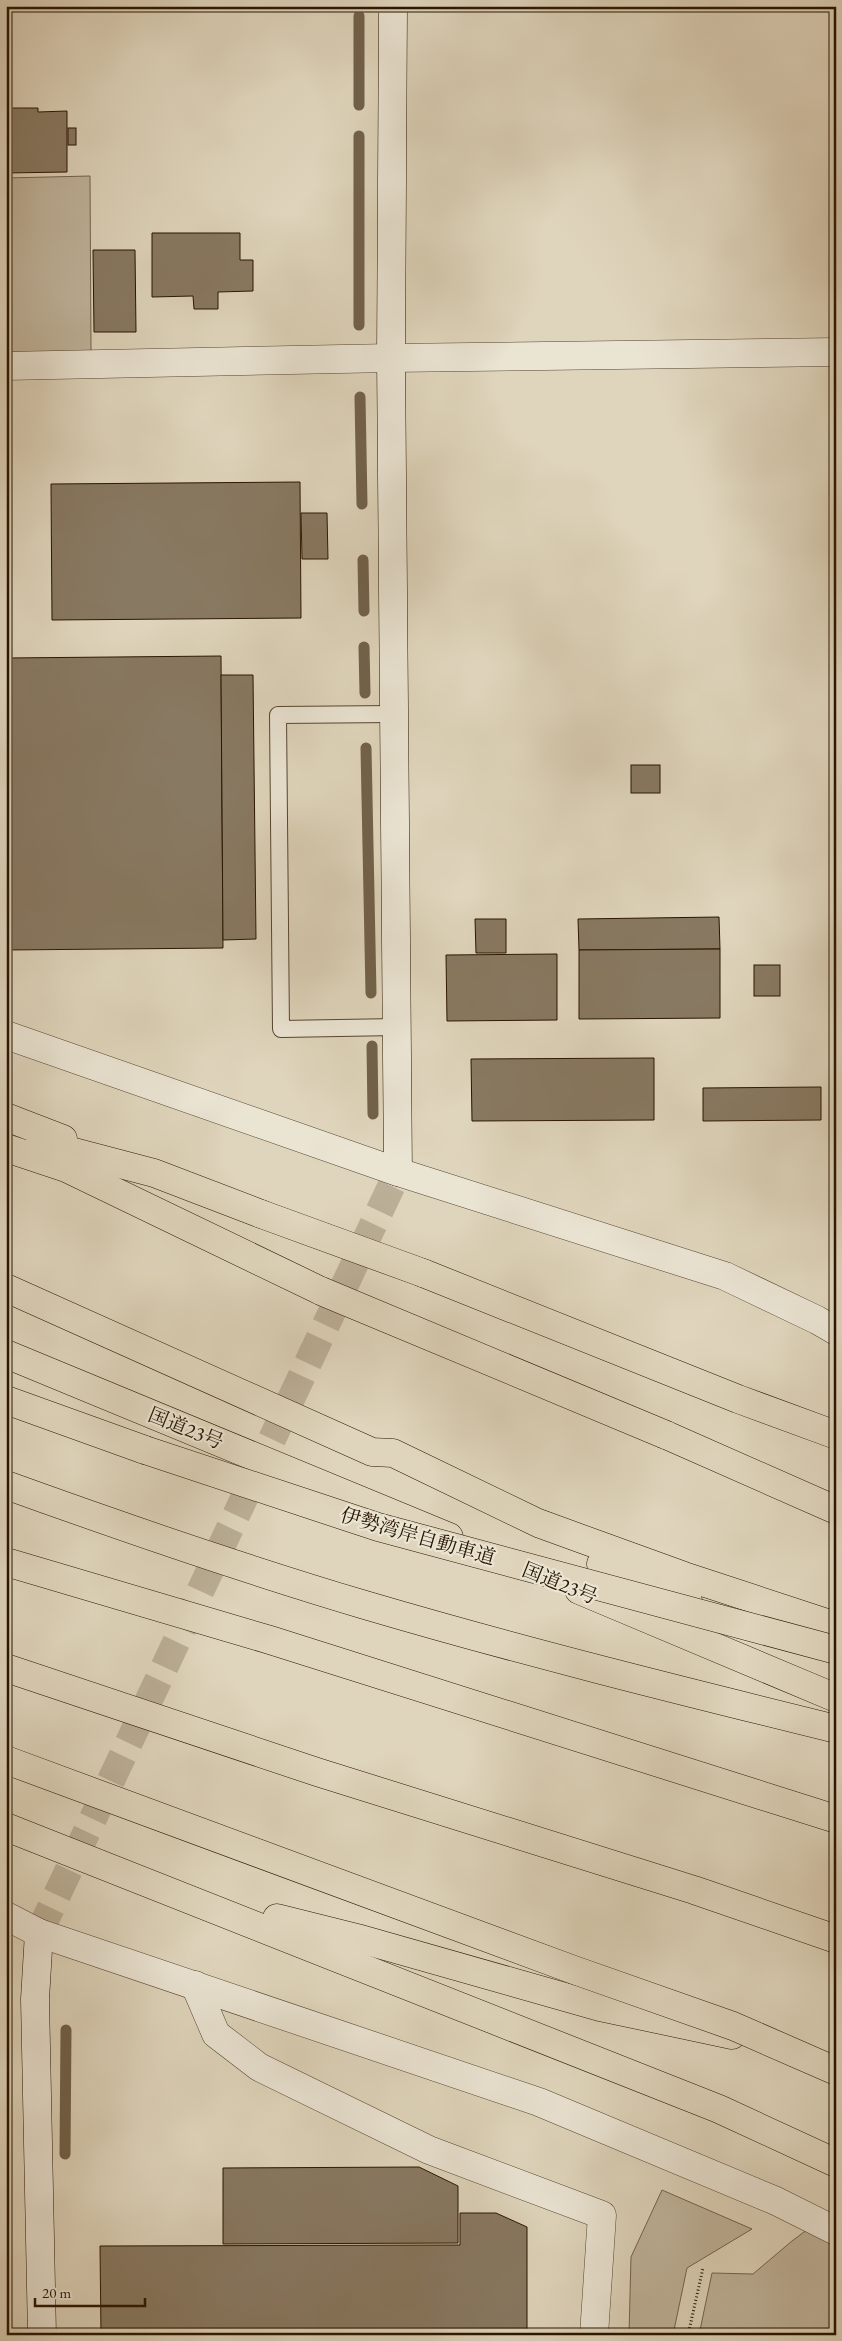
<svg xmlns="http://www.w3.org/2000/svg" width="842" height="2341" font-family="'EB Garamond','Noto Serif JP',serif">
<rect width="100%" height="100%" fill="#dfd5bc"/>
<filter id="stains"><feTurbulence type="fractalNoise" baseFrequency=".004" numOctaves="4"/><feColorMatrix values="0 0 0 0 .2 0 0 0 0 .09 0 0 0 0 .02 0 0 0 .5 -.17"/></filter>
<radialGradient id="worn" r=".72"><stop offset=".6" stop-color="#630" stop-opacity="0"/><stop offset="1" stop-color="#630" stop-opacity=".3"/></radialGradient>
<g fill="#c0b49c" stroke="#74644e">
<polygon points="90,176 91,351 6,352 6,178"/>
<polygon points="662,2190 752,2229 687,2268 673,2335 629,2335 631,2257"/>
<polygon points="836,2208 836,2335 699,2335 712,2273 753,2274 792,2241"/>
</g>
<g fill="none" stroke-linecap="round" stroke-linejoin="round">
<g stroke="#71614b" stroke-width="11">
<polyline points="359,16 359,105"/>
<polyline points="359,136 359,325"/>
<polyline points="360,397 362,504"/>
<polyline points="363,560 364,611"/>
<polyline points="364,647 365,693"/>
<polyline points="366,748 371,993"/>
<polyline points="372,1046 373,1114"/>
<polyline points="65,2154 66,2030"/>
</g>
</g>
<g fill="#887962" stroke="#291501">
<polygon points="6,108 38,108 38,112 67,111 67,172 6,173"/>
<rect x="68" y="128" width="8" height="17"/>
<polygon points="152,233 240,233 240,260 253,260 253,291 218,292 218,309 194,309 193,296 152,297"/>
<polygon points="93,250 135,250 136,332 94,332"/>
<polygon points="300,482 301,618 52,620 51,484"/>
<polygon points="301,513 327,513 328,559 302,559"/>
<polygon points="221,656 223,948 6,950 6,658"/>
<polygon points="221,675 253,675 256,939 223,940"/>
<rect x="631" y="765" width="29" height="28"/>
<polygon points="719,917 720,949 579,950 578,919"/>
<polygon points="475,919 506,919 506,953 476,953"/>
<polygon points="720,949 720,1018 579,1019 579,950"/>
<polygon points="557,954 557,1020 447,1021 446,955"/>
<rect x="754" y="965" width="26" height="31"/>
<polygon points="654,1058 654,1120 472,1121 471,1059"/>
<polygon points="821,1087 821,1120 703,1121 703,1088"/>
<rect x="833" y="1108" width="3" height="12"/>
<polygon points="419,2167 458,2186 458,2243 223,2244 223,2168"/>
<polygon points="460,2213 496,2213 527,2227 527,2335 101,2335 100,2246 460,2245"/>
</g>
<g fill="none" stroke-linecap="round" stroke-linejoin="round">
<polyline stroke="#bbaf97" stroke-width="28" stroke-dasharray="28 14" stroke-linecap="butt" points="39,1933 398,1172"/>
<defs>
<polyline id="lane" points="394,714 278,715 281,1029 397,1027"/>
<g id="street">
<polyline points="6,366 391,358 836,352"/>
<polyline points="6,1035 398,1172 725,1276 817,1320 836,1331"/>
<polyline points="6,1916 39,1933 539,2102 776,2201 836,2231"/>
<polyline points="195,1985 216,2034 259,2067 429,2150 602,2215 594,2335"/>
</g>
<g id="secondary">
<polyline points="393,6 391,358 398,1172"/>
<polyline points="39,1933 35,1999 42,2335"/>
</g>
<g id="highway">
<polyline points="6,1117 63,1139"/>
<polyline points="40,1143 154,1173 261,1214"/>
<polyline points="6,1148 66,1168 321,1291"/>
<polyline points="423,1273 738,1399 836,1435"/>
<polyline points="6,1288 372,1452 393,1453 538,1523 684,1576 836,1626"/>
<polyline points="6,1354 449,1537"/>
<polyline points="6,1400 145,1450"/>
<polyline points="666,1435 836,1510"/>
<polyline points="6,1562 270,1640 836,1819"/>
<polyline points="601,1564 688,1601"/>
<polyline points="579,1590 836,1698"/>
<polyline points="6,1668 317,1772 694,1890 836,1939"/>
<polyline points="6,1827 719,2109 836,2163"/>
<polyline points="277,1918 357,1938 600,2007 732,2035"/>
</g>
</defs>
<use href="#lane" stroke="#564530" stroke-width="18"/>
<use href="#street" stroke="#564530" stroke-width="29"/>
<use href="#secondary" stroke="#291501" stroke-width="29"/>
<use href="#highway" stroke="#291501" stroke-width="29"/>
<polyline stroke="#291501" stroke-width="3" stroke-dasharray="1 2.5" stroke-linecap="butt" points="688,2335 703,2268"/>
<use href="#lane" stroke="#eae4d3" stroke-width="16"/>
<use href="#street" stroke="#eae4d3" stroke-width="28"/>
<use href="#secondary" stroke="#eae4d3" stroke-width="28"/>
<use href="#highway" stroke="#dfd5bc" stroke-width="28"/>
<defs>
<g id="highway-bridge">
<polyline points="261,1214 423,1273"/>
<polyline points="321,1291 666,1435"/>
<polyline points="145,1450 378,1527 836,1650"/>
<path d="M6 1485C125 1528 244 1569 365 1605 521 1651 678 1690 836 1729"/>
<polyline points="6,1760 574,1970 733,2026 836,2071"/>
</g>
</defs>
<use href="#highway-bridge" stroke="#291501" stroke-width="29" stroke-linecap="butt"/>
<use href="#highway-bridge" stroke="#dfd5bc" stroke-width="28"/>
</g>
<g text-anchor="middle" stroke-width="4.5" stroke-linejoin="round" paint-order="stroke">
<g font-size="20" fill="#291501" stroke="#eae4d3">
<text transform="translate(186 1428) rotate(22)" y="7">国道23号</text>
<text transform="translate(418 1536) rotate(16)" y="7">伊勢湾岸自動車道</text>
<text transform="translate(560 1583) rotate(22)" y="7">国道23号</text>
</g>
</g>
<rect width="842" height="2341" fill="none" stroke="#dfd5bc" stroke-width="25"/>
<rect x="8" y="8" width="827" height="2326" fill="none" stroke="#291501" stroke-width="2.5"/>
<rect x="12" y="12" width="817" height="2316" fill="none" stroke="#291501"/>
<path d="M35 2298v8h110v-8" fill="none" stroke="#291501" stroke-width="2.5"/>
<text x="42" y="2298" font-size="15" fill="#291501" stroke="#eae4d3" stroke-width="4" paint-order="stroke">20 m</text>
<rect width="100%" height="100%" filter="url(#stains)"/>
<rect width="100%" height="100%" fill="url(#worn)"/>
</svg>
